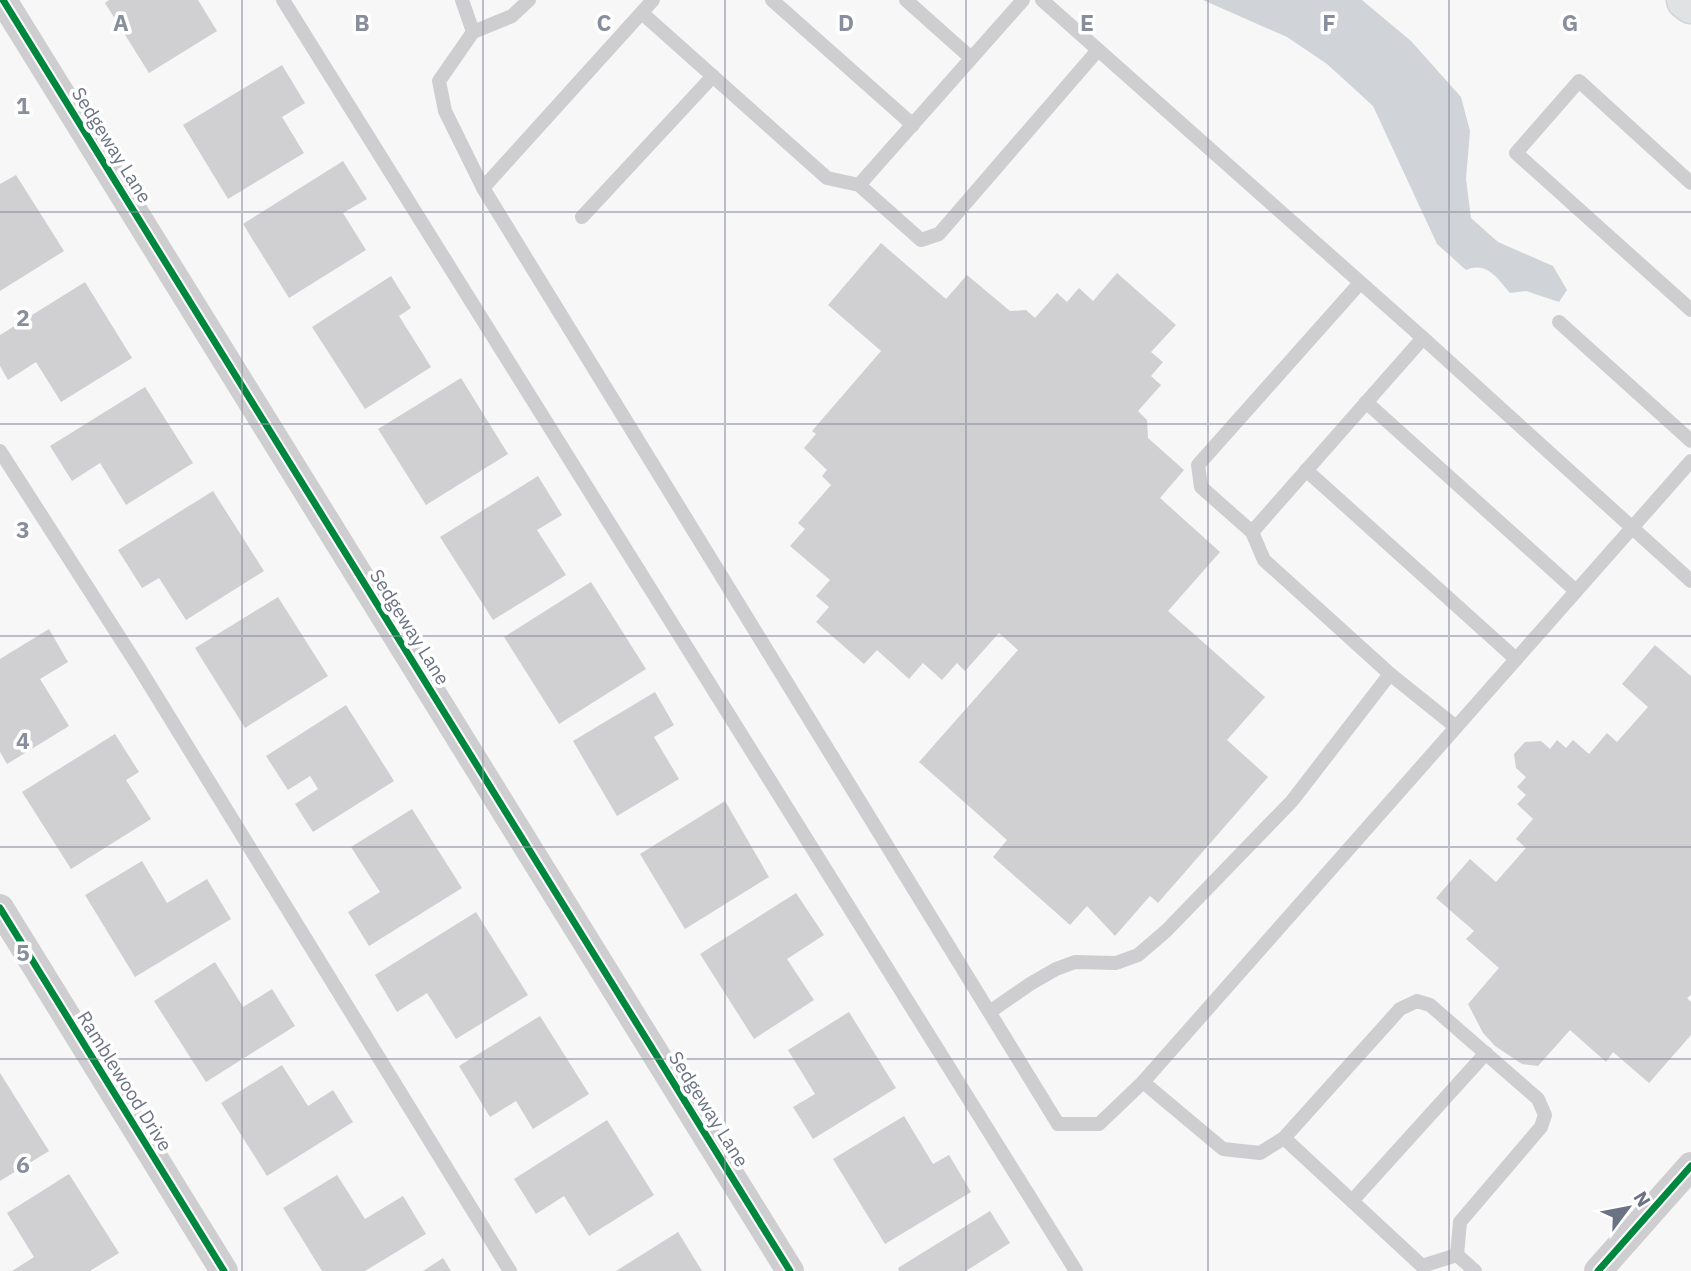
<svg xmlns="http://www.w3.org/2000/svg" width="1691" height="1271" font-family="'IBM Plex Sans',sans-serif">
<rect width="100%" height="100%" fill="#f7f7f7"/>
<path fill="#d0d4d9" d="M1203 0H1362L1411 41 1461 97 1470 131 1466 179 1471 218 1498 242 1553 266 1567 290 1559 302 1526 291 1510 293C1497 278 1487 261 1466 270L1437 244 1373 106 1327 64 1287 37Z"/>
<g fill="#d0d0d2">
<polygon points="109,0 198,0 217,31 149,73 105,3"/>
<polygon points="282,65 305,103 282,117 304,153 228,199 183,125"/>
<polygon points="343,161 367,199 343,213 366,250 289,298 243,224"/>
<polygon points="16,175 64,251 0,291 0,184"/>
<polygon points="881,243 946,299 967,275 1010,311 1026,310 1035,318 1057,293 1067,302 1079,288 1093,301 1117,273 1176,325 1151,352 1163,362 1151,376 1161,385 1138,411 1147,420 1148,438 1184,470 1160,498 1220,552 1168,611 1265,697 1227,740 1268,777 1158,903 1150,896 1115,936 1087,906 1070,925 993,857 1007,840 919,762 1018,650 999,633 965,671 957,663 942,680 923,663 909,679 877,650 864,664 816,622 829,607 816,596 830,580 790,546 805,529 798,523 831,485 822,476 827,470 804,448 816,434 812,431 881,351 828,305"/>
<polygon points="391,276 411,308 399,316 431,367 365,409 312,327"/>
<polygon points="85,282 132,358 61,402 36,362 8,380 0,366 0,335"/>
<polygon points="461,378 508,454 426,505 378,429"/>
<polygon points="145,387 193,463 126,505 100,463 72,481 50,446"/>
<polygon points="538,476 562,515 537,530 566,575 493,620 440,537"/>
<polygon points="213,491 264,571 186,620 159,578 142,588 118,550"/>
<polygon points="591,582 646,669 559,724 504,637"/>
<polygon points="278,597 328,676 245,728 195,648"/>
<polygon points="49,629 68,662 40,679 69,726 7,764 0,752 0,659"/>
<polygon points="1655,645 1691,676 1691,995 1687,998 1691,1002 1691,1035 1649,1083 1613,1052 1606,1062 1570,1030 1538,1066 1522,1064 1495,1046 1483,1033 1468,1004 1499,968 1466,939 1474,931 1436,898 1470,859 1496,882 1526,848 1516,839 1533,819 1517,804 1526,795 1517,787 1526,777 1516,768 1514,754 1525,742 1541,741 1550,749 1557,740 1566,748 1573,740 1589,754 1607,733 1617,742 1648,707 1622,684"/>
<polygon points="655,692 674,725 654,737 679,779 617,816 573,741"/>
<polygon points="346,705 394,781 313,832 295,804 318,789 310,776 288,790 266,756"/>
<polygon points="115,734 139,772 126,780 151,819 71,869 22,792"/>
<polygon points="725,801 769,877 685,929 640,854"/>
<polygon points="412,809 462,888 369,946 348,912 380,892 351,847"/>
<polygon points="142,861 167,903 207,879 231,919 135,977 85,895"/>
<polygon points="796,893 824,935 787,959 814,1000 754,1039 700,954"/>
<polygon points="476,912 528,995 456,1039 427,993 397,1012 375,975"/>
<polygon points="215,962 243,1007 272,989 295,1026 206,1082 154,1001"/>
<polygon points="849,1012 896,1088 813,1139 793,1107 815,1094 788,1050"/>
<polygon points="540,1016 589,1094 533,1129 516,1101 490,1117 459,1066"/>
<polygon points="282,1065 308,1106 333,1090 353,1122 267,1176 221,1103"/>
<polygon points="0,1073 49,1151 0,1181"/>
<polygon points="904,1116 933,1164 949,1155 971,1192 885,1244 833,1159"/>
<polygon points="607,1120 654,1195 589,1236 564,1196 536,1214 514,1179"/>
<polygon points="69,1174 119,1253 90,1271 12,1271 34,1257 7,1213"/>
<polygon points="337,1175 365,1219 403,1196 426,1234 365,1271 322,1271 283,1208"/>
<polygon points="990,1211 1010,1243 966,1271 899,1271 898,1268"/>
<polygon points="678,1232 702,1271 616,1271"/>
<polygon points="443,1258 451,1271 423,1271"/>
</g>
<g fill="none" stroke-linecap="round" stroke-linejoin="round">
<defs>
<polyline id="secondary" points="1686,0 1691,4"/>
</defs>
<use href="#secondary" stroke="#d3d3d5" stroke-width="41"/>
<g stroke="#ceced0" stroke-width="14">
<polyline points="283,0 1076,1271"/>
<polyline points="462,0 473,32 439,81 445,111 483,188 653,0"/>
<polyline points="772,0 913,125"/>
<polyline points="906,0 971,58"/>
<polyline points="1042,0 1423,338 1691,581"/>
<polyline points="642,13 827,178 859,185 921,240 939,234 1098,50"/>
<polyline points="473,32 512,16 529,0"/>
<polyline points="1691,183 1579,81 1516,153 1691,310"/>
<polyline points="859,185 1023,0"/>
<polyline points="483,188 1058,1124 1099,1124 1143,1082 1691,461"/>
<polyline points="582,217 713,76"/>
<polyline points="1360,283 1198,465 1201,487 1252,532 1264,560 1390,674 1456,727"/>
<polyline points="1559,322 1691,441"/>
<polyline points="1366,402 1576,591"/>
<polyline points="0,451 138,666 510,1271"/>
<polyline points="1306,470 1516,659"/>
<polyline points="1252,532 1423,338"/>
<polyline points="991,1011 1030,984 1056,969 1075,962 1116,963 1138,955 1166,931 1292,801 1390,674"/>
<polyline points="1143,1082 1223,1149 1260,1153 1284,1138 1422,1266 1457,1255 1475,1271"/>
<polyline points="1284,1138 1400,1009 1417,1001 1430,1005 1538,1099 1545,1115 1541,1127 1460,1222 1457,1255"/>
<polyline points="1352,1201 1486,1053"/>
</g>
<g stroke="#ceced0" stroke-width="28">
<polyline points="3,0 790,1271"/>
<polyline points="0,908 224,1271"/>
<polyline points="1598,1271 1691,1166"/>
</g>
<use href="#secondary" stroke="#e1e2e3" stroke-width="38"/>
<defs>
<g id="cycleway">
<polyline points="3,0 790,1271"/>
<polyline points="0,908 224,1271"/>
<polyline points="1598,1271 1691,1166"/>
</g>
</defs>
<use href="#cycleway" stroke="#fff" stroke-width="11"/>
<use href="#cycleway" stroke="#00873e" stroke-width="7"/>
</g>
<path fill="none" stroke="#888e9c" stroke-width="2" stroke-opacity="0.55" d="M242 0V1271M483 0V1271M725 0V1271M966 0V1271M1208 0V1271M1449 0V1271M0 212H1691M0 424H1691M0 636H1691M0 847H1691M0 1059H1691"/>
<g text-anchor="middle" stroke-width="7" stroke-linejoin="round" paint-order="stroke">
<g font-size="19" fill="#6b7284" stroke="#fff">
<text transform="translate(112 145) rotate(58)" y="7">Sedgeway Lane</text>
<text transform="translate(410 627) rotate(58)" y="7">Sedgeway Lane</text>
<text transform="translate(125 1081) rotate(58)" y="7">Ramblewood Drive</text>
<text transform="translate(709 1109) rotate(58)" y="7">Sedgeway Lane</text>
</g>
</g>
<g font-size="23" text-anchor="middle" font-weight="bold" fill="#888e9c" stroke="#fff" stroke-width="7" stroke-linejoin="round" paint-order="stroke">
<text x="121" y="31">A</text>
<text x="362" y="31">B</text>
<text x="604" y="31">C</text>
<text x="846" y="31">D</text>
<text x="1087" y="31">E</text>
<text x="1329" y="31">F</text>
<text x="1570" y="31">G</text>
<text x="23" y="114">1</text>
<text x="23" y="326">2</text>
<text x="23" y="538">3</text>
<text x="23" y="749">4</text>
<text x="23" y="961">5</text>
<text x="23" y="1173">6</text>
</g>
<g transform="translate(1628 1208) rotate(58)" stroke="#ffffff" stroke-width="5" paint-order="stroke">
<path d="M0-5L12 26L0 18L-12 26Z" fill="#6b7284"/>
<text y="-10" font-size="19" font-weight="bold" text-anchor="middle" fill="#6b7284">N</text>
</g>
</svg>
